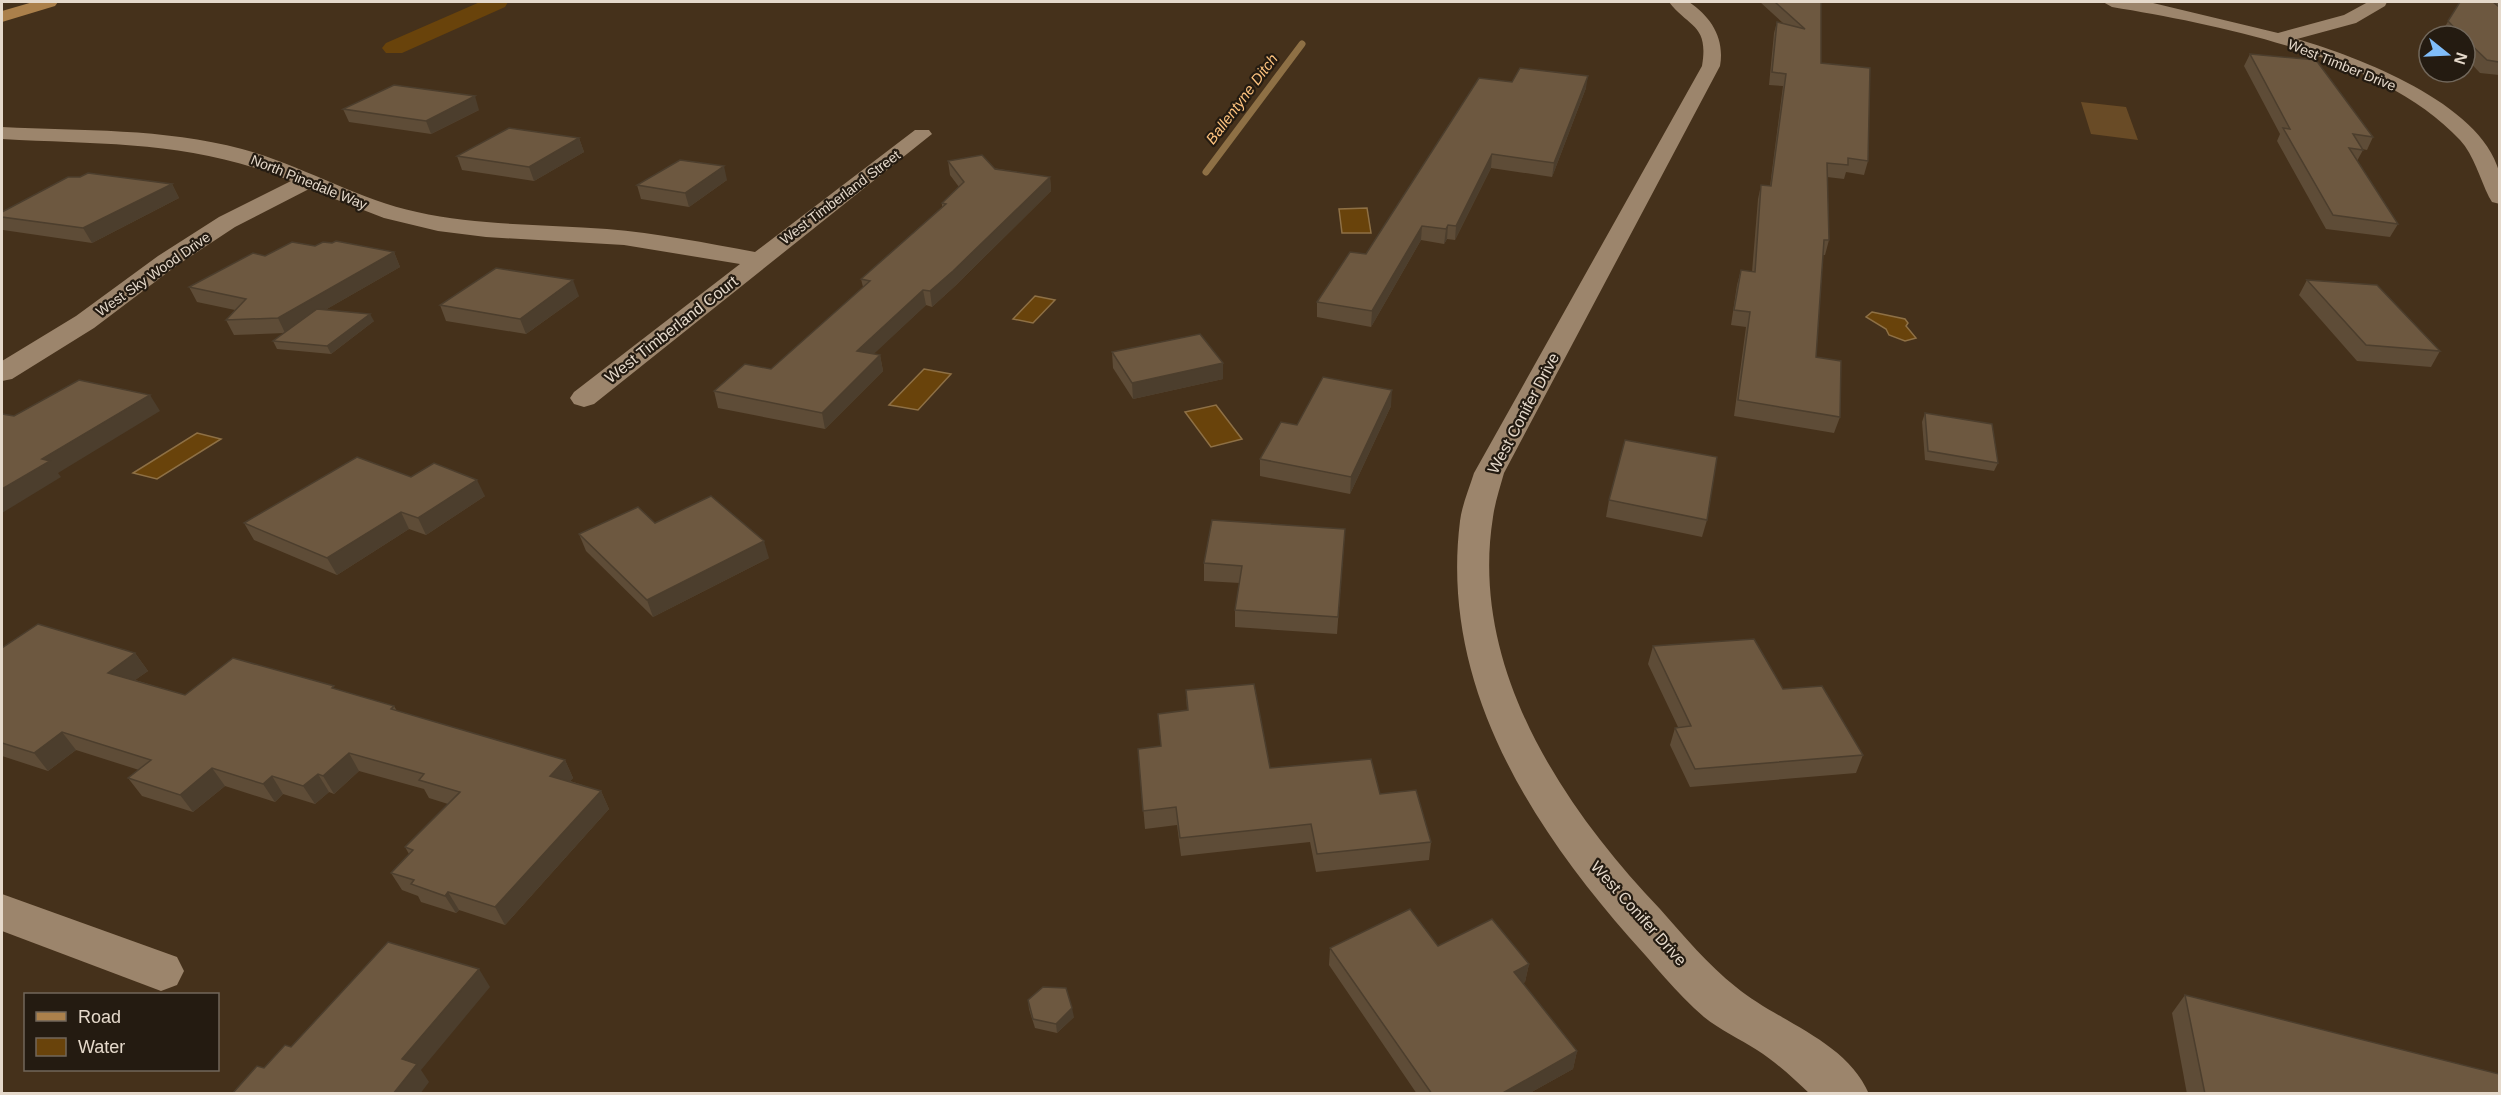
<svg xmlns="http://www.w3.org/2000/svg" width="2501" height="1095" font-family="Helvetica,sans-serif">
<rect width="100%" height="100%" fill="#45311b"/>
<polygon fill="#694b26" points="2081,102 2126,107 2138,140 2091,134"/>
<g fill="#69430b" stroke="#8e7045" stroke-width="1.5">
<polygon points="1367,208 1371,233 1342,233 1339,209"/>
<polygon points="1035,296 1055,300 1033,323 1013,319"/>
<polygon points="1872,312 1905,319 1908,323 1906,326 1916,338 1905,341 1889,335 1886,329 1866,317"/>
<polygon points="924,369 951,374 918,410 889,405"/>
<polygon points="1216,405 1242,439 1211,447 1185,412"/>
<polygon points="197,433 221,439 157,479 133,473"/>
</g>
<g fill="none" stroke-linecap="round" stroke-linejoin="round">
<polyline stroke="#8e7045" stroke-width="7" points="1206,172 1302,44"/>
<polygon fill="#69430b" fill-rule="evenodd" points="480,2 508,2 505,7 402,53 386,53 382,48 386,43"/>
<g fill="#9c856c" fill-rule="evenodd">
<path d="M1669 2H1689C1711 17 1725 38 1720 66L1504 473C1500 488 1495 502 1493 517 1469 667 1562 806 1660 909 1684 936 1708 965 1736 987 1778 1022 1846 1040 1869 1094H1810C1793 1078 1777 1063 1757 1050 1740 1039 1720 1030 1704 1017 1676 993 1653 963 1629 937 1527 821 1440 681 1460 521 1462 505 1469 489 1474 473L1702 66C1709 24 1689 28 1669 2Z"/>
<path d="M2103 2 2153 3 2278 33 2344 15 2368 2H2387L2385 6 2356 23 2297 39C2359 57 2480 103 2499 171 2501 181 2500 194 2500 204L2492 202 2489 197C2480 179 2474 155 2460 140 2383 57 2220 25 2112 7Z"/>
<path d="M2 127C82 131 163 128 242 149 302 165 356 199 417 212 479 226 544 224 607 229 657 233 706 243 755 252L915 130H929L932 134 594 404 584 407 574 404 570 398 574 392 740 264 624 245 486 237 438 231 384 218 309 189 235 227 176 266 94 328 12 379 2 381V361L76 316 158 256 219 217 291 181C191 140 107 145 2 139Z"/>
<polygon points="2,894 177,957 184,971 177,985 161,991 2,931"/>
</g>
<polygon fill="#ab804b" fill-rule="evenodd" points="33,2 58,2 55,6 2,22 2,11"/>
</g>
<g fill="#5e4c37">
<polygon points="1760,2 1821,2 1821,63 1868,161 1864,175 1846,172 1844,179 1827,177 1829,240 1825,255 1823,255 1816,357 1840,417 1834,433 1734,416 1746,327 1731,325 1737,285 1741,270 1752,272 1758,199 1761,185 1770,186 1783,86 1769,85 1774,33 1777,22 1783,23"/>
<polygon points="2460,2 2499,2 2499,75 2480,73 2465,57 2465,36 2445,36 2441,33"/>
<polygon points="2250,54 2373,137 2367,150 2362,149 2363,150 2357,161 2398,224 2390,237 2326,229 2277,141 2280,134 2244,66"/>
<polygon points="1512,82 1586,88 1552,177 1491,168 1455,240 1447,239 1444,244 1421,240 1371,327 1317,317 1317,302 1366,254"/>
<polygon points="343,109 479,110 431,134 349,122"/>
<polygon points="579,138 584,152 534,181 462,170 457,156"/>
<polygon points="948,161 1050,177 1051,191 955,286 932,307 926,305 873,354 880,355 883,371 825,429 718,408 714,391 771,369 863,287 861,279 942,207 942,203 959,187 950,175"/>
<polygon points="727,180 689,207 641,199 637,185"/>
<polygon points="172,184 179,198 92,243 3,230 2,228 2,212"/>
<polygon points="315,246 394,252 400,267 325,310 374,321 331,354 277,349 273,341 285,333 234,335 226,320 235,310 197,302 189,287 265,256"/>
<polygon points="2307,280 2440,351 2431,367 2357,361 2299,295"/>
<polygon points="579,296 526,334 446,321 440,305"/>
<polygon points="1112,352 1223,379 1133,399 1113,368"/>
<polygon points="1391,406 1350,494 1260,476 1260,459 1297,425"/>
<polygon points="1925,413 1998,463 1994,471 1925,460 1922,422"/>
<polygon points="411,477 485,496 426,535 409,529 337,575 254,540 244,523"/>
<polygon points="1609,500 1707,520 1702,537 1606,517"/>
<polygon points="655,523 769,558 653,617 586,551 579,534"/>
<polygon points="1345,529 1337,634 1235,627 1235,610 1240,583 1204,581 1204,563"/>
<polygon points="1653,646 1783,689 1863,755 1856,773 1690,787 1670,745 1675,728 1678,727 1648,664"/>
<polygon points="2,648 135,653 148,671 135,680 185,695 336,690 394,706 397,711 565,760 573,778 570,781 601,791 609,809 505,925 459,910 456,913 421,902 418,896 402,890 391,873 409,854 405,847 448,804 429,798 424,789 359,771 334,794 329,792 315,804 283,794 275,802 225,786 193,812 142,796 128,778 139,770 76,750 48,771 2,756"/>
<polygon points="1186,690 1270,768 1380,794 1431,842 1429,860 1316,872 1310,842 1181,856 1177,825 1145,829 1138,749 1161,746 1158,714 1187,711"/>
<polygon points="1438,946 1529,964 1525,982 1523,983 1577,1051 1573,1069 1528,1094 1417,1094 1329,965 1330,948"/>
<polygon points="2185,995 2499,1094 2187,1094 2172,1013"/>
<polygon points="1028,1000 1074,1017 1057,1033 1035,1028 1029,1009"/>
</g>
<g fill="#4c3e2d">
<polygon points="1588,76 1586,88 1552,177 1554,163"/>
<polygon points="475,96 479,110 431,134 426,121"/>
<polygon points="579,138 584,152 534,181 529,167"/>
<polygon points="1492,154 1491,168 1455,240 1456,226"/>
<polygon points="724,166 727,180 689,207 685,193"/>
<polygon points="1050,177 1051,191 955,286 932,307 930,291"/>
<polygon points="172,184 179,198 92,243 83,228"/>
<polygon points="1448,225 1447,239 1444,244 1446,229"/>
<polygon points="1422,226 1421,240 1371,327 1372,311"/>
<polygon points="394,252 400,267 285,333 278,318"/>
<polygon points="573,280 579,296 526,334 520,319"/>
<polygon points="923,290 926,305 860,367 857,351"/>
<polygon points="370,314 374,321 331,354 327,346"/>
<polygon points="880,355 883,371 825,429 822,413"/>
<polygon points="1223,363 1223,379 1133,399 1132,383"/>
<polygon points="1392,390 1391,406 1350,494 1351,477"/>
<polygon points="150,395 160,411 58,473 61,477 2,513 2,489 42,459"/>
<polygon points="477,480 485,496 426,535 418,518"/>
<polygon points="401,512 409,529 337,575 327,558"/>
<polygon points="764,541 769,558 653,617 647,600"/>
<polygon points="135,653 148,671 121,690 108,673"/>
<polygon points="62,732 76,750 48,771 34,753"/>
<polygon points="349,753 359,771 334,794 323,776"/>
<polygon points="565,760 573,778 558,794 550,776"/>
<polygon points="212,768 225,786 193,812 180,795"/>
<polygon points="318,774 329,792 315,804 303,786"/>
<polygon points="272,776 283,794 275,802 263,784"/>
<polygon points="601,791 609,809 505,925 495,907"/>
<polygon points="448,892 459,910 456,913 445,896"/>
<polygon points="1529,964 1525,982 1510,990 1514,972"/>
<polygon points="479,969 490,987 421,1070 429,1082 420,1094 393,1094 402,1059"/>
<polygon points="1072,1008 1074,1017 1057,1033 1056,1024"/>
<polygon points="1577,1051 1573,1069 1528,1094 1501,1094"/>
</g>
<g fill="#6d5840" stroke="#4c3e2d" stroke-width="1.5">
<polygon points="1775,2 1821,2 1821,63 1870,68 1868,161 1848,158 1848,165 1827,163 1829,240 1824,240 1816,357 1841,361 1840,417 1738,400 1750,312 1734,310 1741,270 1755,272 1761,185 1771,186 1786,74 1772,72 1777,22 1805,29"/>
<polygon points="2460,2 2493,2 2499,7 2499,62 2487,60 2465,39 2465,36 2462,36 2448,21"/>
<polygon points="2250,54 2316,60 2373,137 2353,134 2363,150 2349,148 2398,224 2333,215 2283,128 2290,129"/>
<polygon points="1520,68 1588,76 1554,163 1492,154 1456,226 1448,225 1446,229 1422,226 1372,311 1317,302 1350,252 1366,254 1479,78 1512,82"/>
<polygon points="394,85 475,96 426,121 343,109"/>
<polygon points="509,128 579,138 529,167 457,156"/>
<polygon points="982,155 995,169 1050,177 953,271 930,291 923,290 857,351 880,355 822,413 714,391 745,364 771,369 870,281 861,279 946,204 942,203 964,182 948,161"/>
<polygon points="680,160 724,166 685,193 637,185"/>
<polygon points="88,173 172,184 83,228 2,217 2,212 68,177 80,177"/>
<polygon points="336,241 394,252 278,318 226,320 246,299 189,287 253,253 265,256 292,242 315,246 323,242 332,243"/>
<polygon points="496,268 573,280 520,319 440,305"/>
<polygon points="2307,280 2377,285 2440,351 2366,345"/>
<polygon points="317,309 370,314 327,346 273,341"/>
<polygon points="1200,334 1223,363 1132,383 1112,352"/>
<polygon points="1323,377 1392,390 1351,477 1260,459 1281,422 1297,425"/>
<polygon points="79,380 150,395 42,459 50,461 2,489 2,414 14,416"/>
<polygon points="1925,413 1992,424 1998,463 1928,451"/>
<polygon points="1625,440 1717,457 1707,520 1609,500"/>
<polygon points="357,457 411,477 434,463 477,480 418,518 401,512 327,558 244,523"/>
<polygon points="711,496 764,541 647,600 579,534 638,507 655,523"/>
<polygon points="1212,520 1345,529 1338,617 1235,610 1242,566 1204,563"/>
<polygon points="38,624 135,653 108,673 185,695 233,658 334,686 332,688 394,706 391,709 565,760 550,776 601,791 495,907 448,892 445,896 411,884 414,880 391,873 413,850 405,847 460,792 419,780 424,774 349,753 323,776 318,774 303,786 272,776 263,784 212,768 180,795 128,778 151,760 62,732 34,753 2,743 2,648"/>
<polygon points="1754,639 1783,689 1822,686 1863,755 1695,769 1675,728 1691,726 1653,646"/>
<polygon points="1254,684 1270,768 1371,759 1380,794 1416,790 1431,842 1317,854 1311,824 1180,838 1176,807 1143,811 1138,749 1161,746 1158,714 1188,710 1186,690"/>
<polygon points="1410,909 1438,946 1492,919 1529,964 1514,972 1577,1051 1501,1094 1432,1094 1330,948"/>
<polygon points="388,942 479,969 402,1059 417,1064 393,1094 232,1094 257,1066 264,1068 285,1045 291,1047"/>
<polygon points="1043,987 1066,988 1072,1008 1056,1024 1033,1019 1028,1000"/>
<polygon points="2185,995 2499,1074 2499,1094 2205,1094"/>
</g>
<g text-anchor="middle" stroke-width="4.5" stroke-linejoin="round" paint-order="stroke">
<g font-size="14" fill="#e5d9cb" stroke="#241b11">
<text transform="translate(2342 65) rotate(22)" y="5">West Timber Drive</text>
<text transform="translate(309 182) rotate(22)" y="5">North Pinedale Way</text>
<text transform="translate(840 197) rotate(-37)" y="5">West Timberland Street</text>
<text transform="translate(153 274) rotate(-35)" y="5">West Sky Wood Drive</text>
</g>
<g font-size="15" font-style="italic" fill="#fec37f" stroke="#241b11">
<text transform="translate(1242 99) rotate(-53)" y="5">Ballentyne Ditch</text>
</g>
<g font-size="16" fill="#e5d9cb" stroke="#241b11">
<text transform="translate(671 329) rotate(-38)" y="6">West Timberland Court</text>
<text transform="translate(1523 413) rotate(-62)" y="6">West Conifer Drive</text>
<text transform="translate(1639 913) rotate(48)" y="6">West Conifer Drive</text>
</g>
</g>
<rect width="2501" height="1095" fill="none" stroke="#e5d9cb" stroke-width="6"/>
<rect x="24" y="993" width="195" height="78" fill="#241b11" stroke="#71675b" stroke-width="1.5"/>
<rect x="36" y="1012" width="30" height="9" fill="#ab804b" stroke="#71675b" stroke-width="1.5"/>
<text x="78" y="1023" font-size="18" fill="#e5d9cb">Road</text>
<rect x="36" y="1038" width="30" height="18" fill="#69430b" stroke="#71675b" stroke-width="1.5"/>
<text x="78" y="1053" font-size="18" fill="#e5d9cb">Water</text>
<g transform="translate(2447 54) rotate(108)"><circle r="28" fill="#241b11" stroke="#71675b" stroke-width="1.5"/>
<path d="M0-4.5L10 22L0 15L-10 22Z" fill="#80bdfa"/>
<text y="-9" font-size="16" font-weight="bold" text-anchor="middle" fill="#e5d9cb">N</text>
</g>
</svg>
